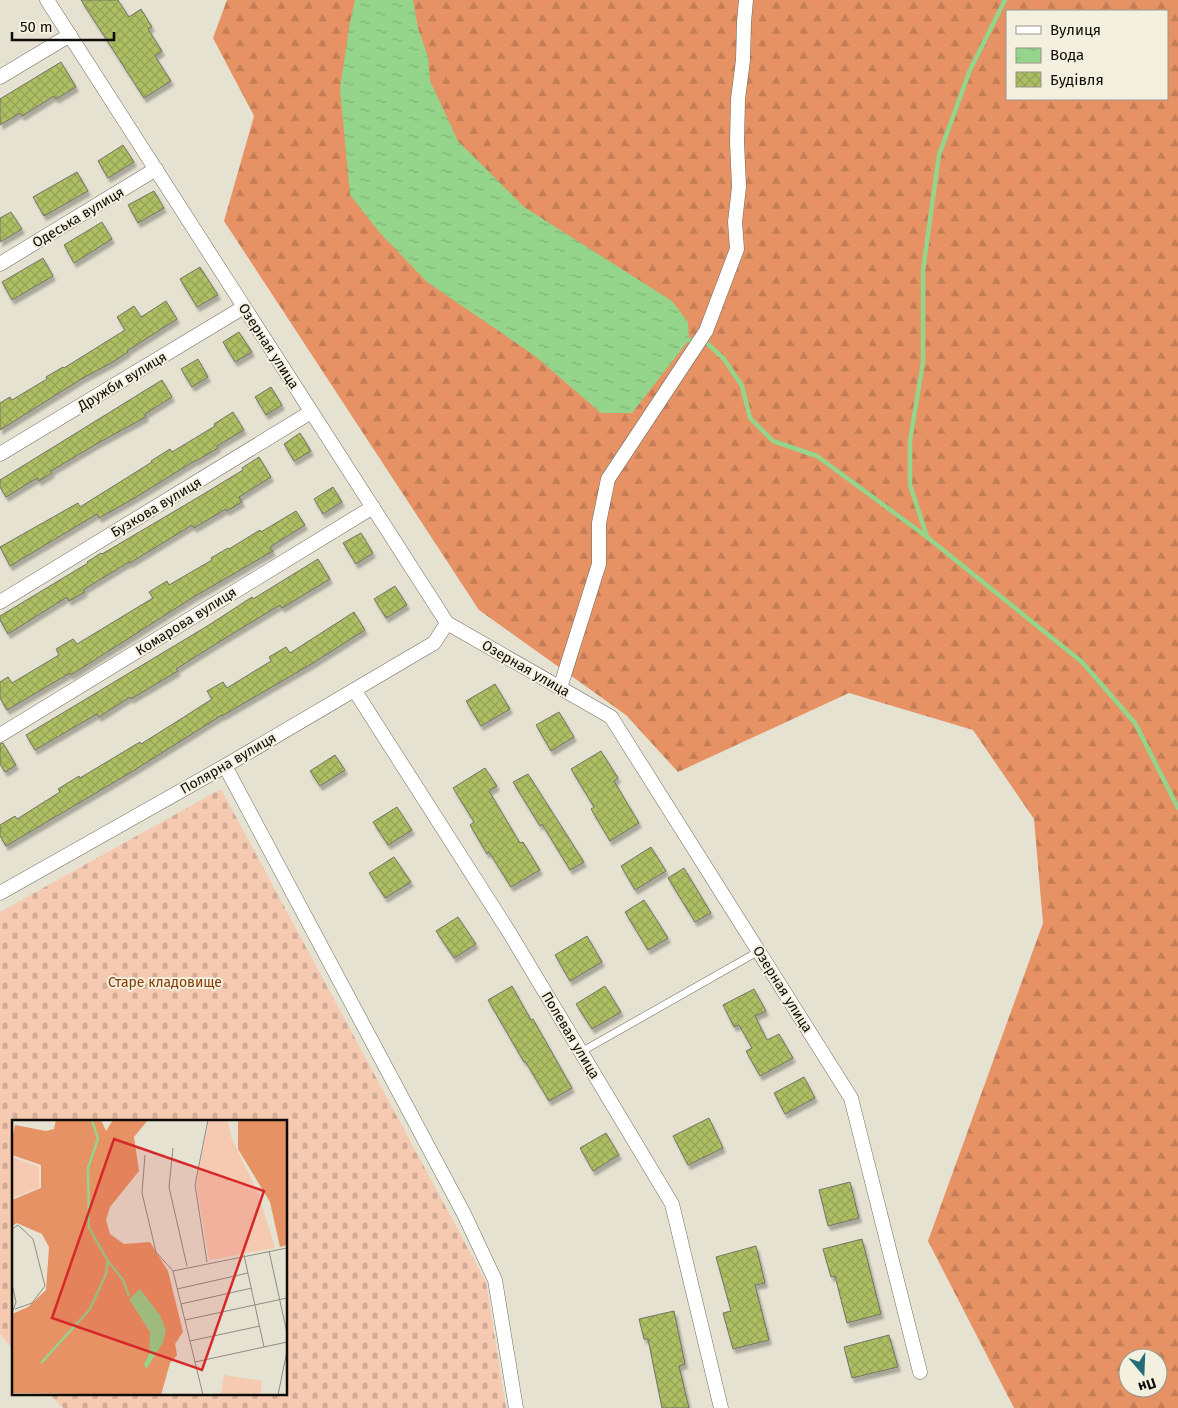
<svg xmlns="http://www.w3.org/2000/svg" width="1178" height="1408" font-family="'Fira Sans',sans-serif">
<defs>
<pattern id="forest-firs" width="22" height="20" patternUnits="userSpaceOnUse" patternTransform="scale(1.25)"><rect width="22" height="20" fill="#e69264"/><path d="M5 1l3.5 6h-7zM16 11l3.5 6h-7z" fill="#c47d55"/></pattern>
<pattern id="cemetery-stones" width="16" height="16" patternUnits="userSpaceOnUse" patternTransform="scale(1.25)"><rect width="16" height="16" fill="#f6c9b1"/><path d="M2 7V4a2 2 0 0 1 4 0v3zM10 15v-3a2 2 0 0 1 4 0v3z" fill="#d2ab97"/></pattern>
<pattern id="water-ripples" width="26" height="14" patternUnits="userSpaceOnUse" patternTransform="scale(1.25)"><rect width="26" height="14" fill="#95d48b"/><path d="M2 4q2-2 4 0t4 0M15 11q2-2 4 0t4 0" fill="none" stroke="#7fb576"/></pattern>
<pattern id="building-cross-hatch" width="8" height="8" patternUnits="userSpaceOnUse" patternTransform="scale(1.25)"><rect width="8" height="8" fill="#adbe63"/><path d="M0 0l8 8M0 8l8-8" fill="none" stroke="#94a254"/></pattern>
<filter id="shadow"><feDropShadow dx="2.5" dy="4.5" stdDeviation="1" flood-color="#0004"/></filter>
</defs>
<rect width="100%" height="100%" fill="#e6e2d2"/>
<path fill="url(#forest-firs)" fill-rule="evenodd" d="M227 0H1178V1408H1014L928 1241 1043 923 1034 819 973 730 849 693 678 772 626 715 479 610 224 221 254 116 213 38ZM1007 11H1167V99H1007ZM1128 1358H1158V1388H1128Z"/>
<polygon fill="url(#cemetery-stones)" points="221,789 486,1282 506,1408 63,1408 49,1394 286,1394 286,1122 14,1122 14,1352 0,1333 0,912"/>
<polygon fill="url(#water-ripples)" points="355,0 413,0 418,28 428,57 430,81 458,141 524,207 672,301 688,322 689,340 632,413 601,413 535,356 427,282 380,233 350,195 340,89 350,22"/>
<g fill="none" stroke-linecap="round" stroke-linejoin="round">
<g stroke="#95d48b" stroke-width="4.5">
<polyline points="689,340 707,343 724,359 742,386 750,418 773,441 817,456 927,537 1082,662 1135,723 1178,808"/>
<polyline points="927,537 910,485 910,441 923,362 923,270 939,155 970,70 1005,0"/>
</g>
</g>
<g fill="url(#building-cross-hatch)" stroke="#717466" filter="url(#shadow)">
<polygon points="81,0 118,0 129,17 141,9 152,27 148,29 162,51 155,56 171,81 144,98"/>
<polygon points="61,62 76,87 56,99 54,96 22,116 20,113 0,125 0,99"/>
<polygon points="123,145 134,162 108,178 98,161"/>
<polygon points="77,172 88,191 44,216 33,197"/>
<polygon points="154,191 164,208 138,223 128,205"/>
<polygon points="11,212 22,229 0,242 0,218"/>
<polygon points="102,222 112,239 74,263 64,245"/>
<polygon points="43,258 53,276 12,300 2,282"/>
<polygon points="200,267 218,295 197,307 180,279"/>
<polygon points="166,301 177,319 127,351 128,352 111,363 83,378 0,430 0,403 10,397 12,400 47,379 46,377 63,367 64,368 125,330 117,317 134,306 141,317"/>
<polygon points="239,332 252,352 235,362 223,342"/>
<polygon points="198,359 208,377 192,387 181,369"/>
<polygon points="162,380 172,397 145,414 146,417 98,443 51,471 52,473 39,481 37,478 6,497 0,487 0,480"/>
<polygon points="271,387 282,405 266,415 255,397"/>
<polygon points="233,412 244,430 217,446 218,448 196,461 196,460 133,499 99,518 97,514 10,566 0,547 78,503 80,507 152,462 151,461 170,449 172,452 215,426 214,424"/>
<polygon points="300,433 311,451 294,461 284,444"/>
<polygon points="259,457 271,477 239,497 242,502 227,511 226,509 194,528 192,525 130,563 129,562 83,590 85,592 69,601 67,597 8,634 0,620 0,616 88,563 87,562 101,553 102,554 197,498 243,470 242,468"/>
<polygon points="333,487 342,502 323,514 314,499"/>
<polygon points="296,511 305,525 270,547 273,551 192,598 71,675 70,673 7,710 0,698 0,682 8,677 12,683 59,655 56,649 73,639 77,644 153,598 149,592 167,581 169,585 212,560 211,558 228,548 229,549 260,530 261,532"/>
<polygon points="361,533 373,553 356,564 343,543"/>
<polygon points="318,559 330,579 282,608 280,605 219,642 176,669 178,671 131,699 130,697 99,717 97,714 35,750 26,735 209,625 252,597 253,599"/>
<polygon points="395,586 407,605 386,618 374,599"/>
<polygon points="354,612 365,630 313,663 222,716 222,715 133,771 6,846 0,836 0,825 15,816 17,819 60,792 58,789 79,776 80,778 140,742 141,744 184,717 212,699 207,691 223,682 227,688 271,661 269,657 286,647 290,653"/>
<polygon points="495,684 510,709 481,726 466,701"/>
<polygon points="559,712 574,737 551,751 536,725"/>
<polygon points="3,743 16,765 5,772 0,764 0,744"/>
<polygon points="601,751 618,778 614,781 639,823 610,841 591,809 594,807 571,769"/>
<polygon points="335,755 345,770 320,786 310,771"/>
<polygon points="485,768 497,786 489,791 520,843 523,842 540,870 511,887 489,852 487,854 470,825 474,822 453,788"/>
<polygon points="528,774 584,862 570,870 542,824 540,826 513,782"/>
<polygon points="397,807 412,830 388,845 373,822"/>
<polygon points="651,847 666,871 635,890 621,866"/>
<polygon points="394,857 411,882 385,898 369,873"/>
<polygon points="684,868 711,913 695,922 668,878"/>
<polygon points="644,900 668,938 648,950 625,912"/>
<polygon points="458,917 476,944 454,958 436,931"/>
<polygon points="587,936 602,962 570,981 555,955"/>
<polygon points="512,986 531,1020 533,1019 572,1088 549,1101 525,1061 524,1062 488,1000"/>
<polygon points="605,986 621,1012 592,1029 576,1004"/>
<polygon points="754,989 766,1011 755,1016 767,1040 779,1034 793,1058 760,1076 746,1051 752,1048 739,1025 734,1027 723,1005"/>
<polygon points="804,1077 815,1098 785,1114 774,1093"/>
<polygon points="709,1118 723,1148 688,1165 673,1136"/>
<polygon points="606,1133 619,1155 593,1171 580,1148"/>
<polygon points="850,1182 859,1218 828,1226 819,1190"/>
<polygon points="862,1239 881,1314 847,1323 835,1276 831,1277 823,1249"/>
<polygon points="756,1246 765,1283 755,1285 769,1340 733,1349 723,1313 731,1311 716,1257"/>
<polygon points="674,1311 685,1364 679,1366 689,1408 662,1408 648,1339 644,1339 639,1319"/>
<polygon points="889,1335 898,1367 852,1378 844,1347"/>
</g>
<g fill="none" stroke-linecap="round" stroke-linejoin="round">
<defs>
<polyline id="lane" points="581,1052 759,951"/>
<g id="street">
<polyline points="47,0 447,623 611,717 851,1098 920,1372"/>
<polyline points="0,77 70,35"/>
<polyline points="0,264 156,169"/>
<polyline points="0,454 244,307"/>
<polyline points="0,602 311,412"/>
<polyline points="560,688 599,564 599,523 608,479 706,331 737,249 735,222 739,187 737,142 738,99 743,60 744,22 746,0"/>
<polyline points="355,691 509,932 672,1204 721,1408"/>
<polyline points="0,735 373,507"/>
<polyline points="225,766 464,1214 495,1280 516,1408"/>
<polyline points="0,893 225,766 434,643 447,623"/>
</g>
</defs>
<use href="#lane" stroke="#706c5e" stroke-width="8"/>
<use href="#street" stroke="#706c5e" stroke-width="15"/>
<use href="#lane" stroke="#fff" stroke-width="7"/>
<use href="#street" stroke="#fff" stroke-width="14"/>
</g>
<g text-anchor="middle" stroke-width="4" stroke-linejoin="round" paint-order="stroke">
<g font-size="14" fill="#0d0c07" stroke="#f4f0df">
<text transform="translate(78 217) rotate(-31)" y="5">Одеська вулиця</text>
<text transform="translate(269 346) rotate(57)" y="5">Озерная улица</text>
<text transform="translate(122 381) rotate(-31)" y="5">Дружби вулиця</text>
<text transform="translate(156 507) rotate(-31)" y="5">Бузкова вулиця</text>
<text transform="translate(186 621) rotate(-32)" y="5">Комарова вулиця</text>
<text transform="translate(526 668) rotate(30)" y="5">Озерная улица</text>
<text transform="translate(228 763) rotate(-30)" y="5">Полярна вулиця</text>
<text transform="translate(783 989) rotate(58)" y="5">Озерная улица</text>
<text transform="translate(571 1035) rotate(59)" y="5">Полевая улица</text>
</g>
<g font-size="14" fill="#863b00" stroke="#f4f0df">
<text x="165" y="987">Старе кладовище</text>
</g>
</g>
<g transform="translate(12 1120)">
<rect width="275" height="275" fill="#e6e2d2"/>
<path d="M212 255 250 261 248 275 209 274Z" fill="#f6c9b1"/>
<path d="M44 0H89L94 11 101 0H136L122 17 127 51 98 87 94 100 98 114 112 124 138 122 156 151 171 212 163 224 165 235 158 243 149 275 0 273V194L16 187 34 170 37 127 30 114 5 103 0 106V80L29 68V45L0 35V19L3 5 34 11 42 9ZM226 0H275V125L268 127 258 82 226 29Z" fill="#e69264"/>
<path d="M197 0 216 2 219 17 246 73 263 128 197 140 184 65Z" fill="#f6c9b1"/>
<path d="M0 37 27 47V68L0 78Z" fill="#f6c9b1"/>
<path d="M128 169 148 195 154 210 151 223 134 249 132 244 137 235 138 212 117 179Z" fill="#95d48b"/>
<path fill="none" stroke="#95d48b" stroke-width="2.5" d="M80 0 86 19 76 48 77 108 96 141 111 160 117 176M29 243 78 189 94 154 96 141"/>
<path fill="none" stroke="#8f8c81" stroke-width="1" d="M161 28 157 67 175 146M133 35 130 73 144 132 161 151 191 275M0 109 6 105 21 119 33 166 20 183 3 189M257 131 275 213M232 135 252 227M195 142 183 65 196 0M161 151 275 128M0 164 4 182 0 193M165 169 236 153M169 184 240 168M173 200 275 178M178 221 248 206M183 242 275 222M266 275 275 231"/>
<path fill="#d62828" fill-opacity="0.15" stroke="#d62828" stroke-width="2.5" d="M102 19 252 71 190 250 40 198Z"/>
<rect width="275" height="275" fill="none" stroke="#0d0c07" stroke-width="2.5"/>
</g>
<rect x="1006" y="10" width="162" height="90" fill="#f4f0df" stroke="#989589"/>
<rect x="1016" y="26" width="25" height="8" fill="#ffffff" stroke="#989589"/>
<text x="1050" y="35" font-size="15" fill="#0d0c07">Вулиця</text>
<rect x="1016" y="48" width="25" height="15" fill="url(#water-ripples)" stroke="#989589"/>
<text x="1050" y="60" font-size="15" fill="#0d0c07">Вода</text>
<rect x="1016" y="72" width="25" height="15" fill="url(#building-cross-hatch)" stroke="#989589"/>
<text x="1050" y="85" font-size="15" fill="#0d0c07">Будівля</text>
<g transform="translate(1143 1373) rotate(161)"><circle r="24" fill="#f4f0df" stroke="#989589"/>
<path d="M0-4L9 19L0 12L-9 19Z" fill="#246d78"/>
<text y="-8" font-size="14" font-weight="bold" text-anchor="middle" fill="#0d0c07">Пн</text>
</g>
<path d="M12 32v8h102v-8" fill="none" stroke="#0d0c07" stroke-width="2.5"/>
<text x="20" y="32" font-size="15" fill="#0d0c07" stroke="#f4f0df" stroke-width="4" paint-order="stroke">50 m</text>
</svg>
